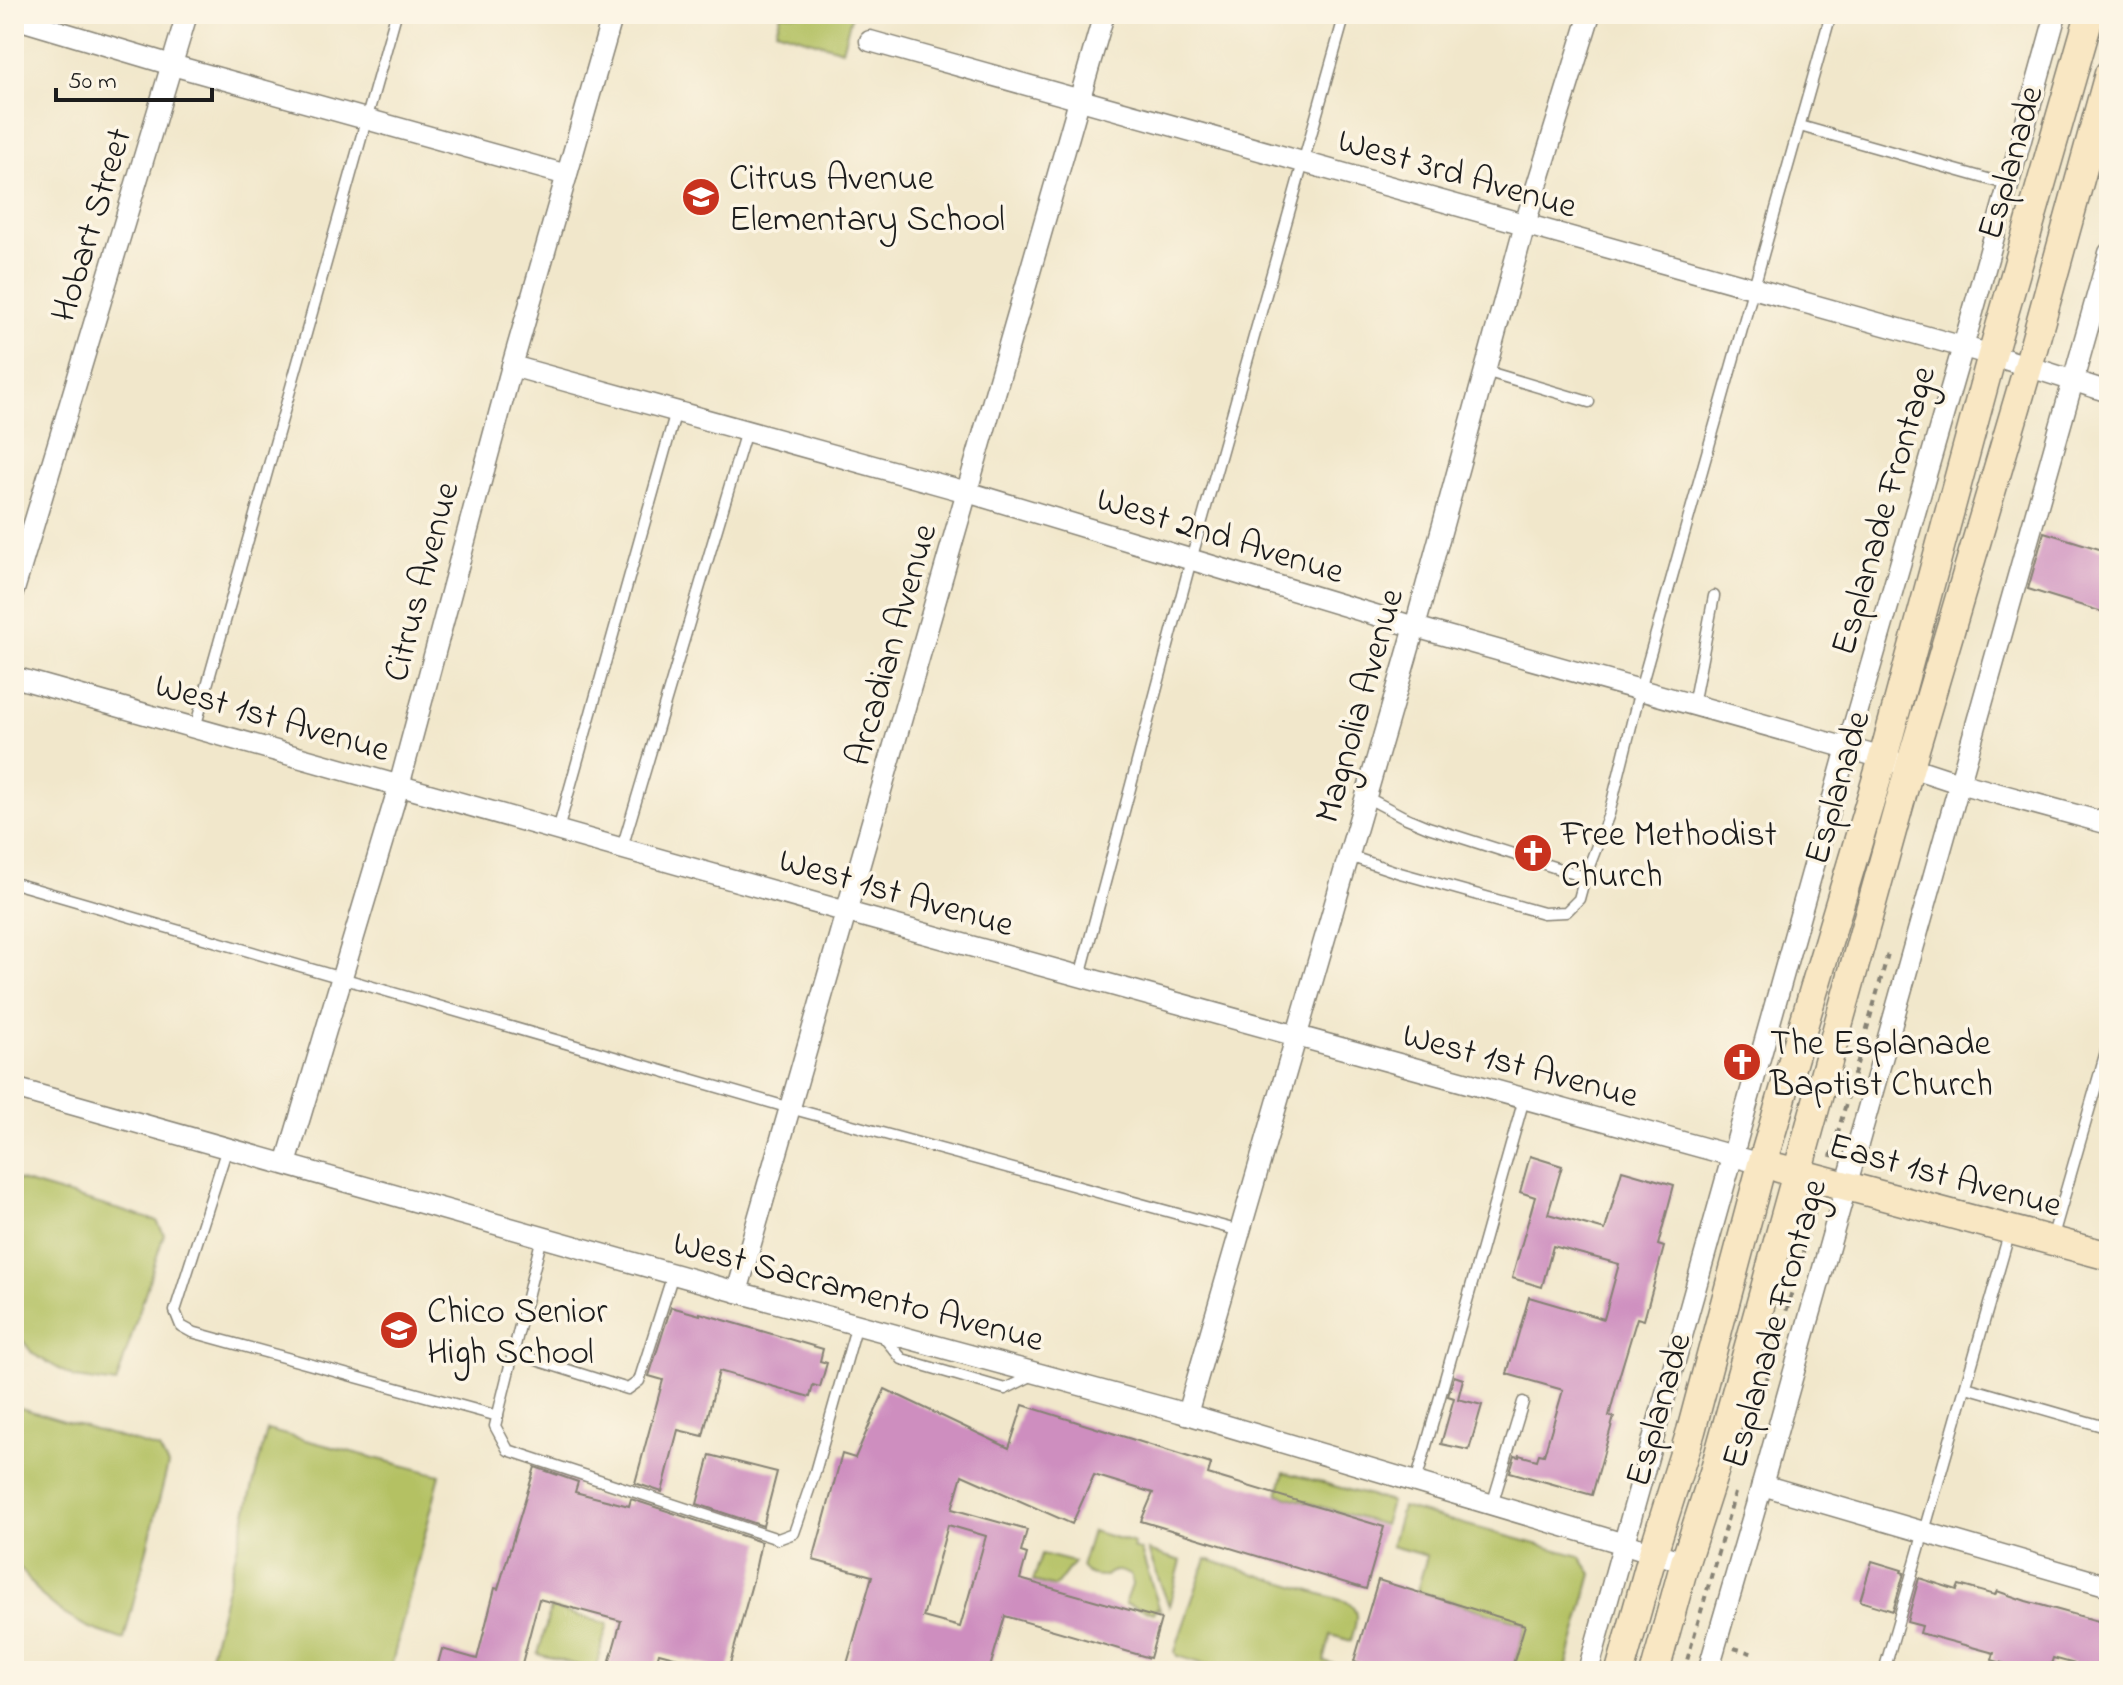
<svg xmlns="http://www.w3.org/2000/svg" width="2123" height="1685" font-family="'Indie Flower',sans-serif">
<rect width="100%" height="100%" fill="#fcf5e5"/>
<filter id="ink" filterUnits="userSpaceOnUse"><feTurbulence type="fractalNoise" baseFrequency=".0125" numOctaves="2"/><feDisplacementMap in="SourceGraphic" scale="16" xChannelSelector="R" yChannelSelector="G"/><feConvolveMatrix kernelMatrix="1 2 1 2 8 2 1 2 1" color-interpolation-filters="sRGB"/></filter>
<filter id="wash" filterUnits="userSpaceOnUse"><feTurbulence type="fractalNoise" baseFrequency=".006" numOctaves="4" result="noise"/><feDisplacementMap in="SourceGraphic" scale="32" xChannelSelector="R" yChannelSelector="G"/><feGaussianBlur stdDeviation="1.8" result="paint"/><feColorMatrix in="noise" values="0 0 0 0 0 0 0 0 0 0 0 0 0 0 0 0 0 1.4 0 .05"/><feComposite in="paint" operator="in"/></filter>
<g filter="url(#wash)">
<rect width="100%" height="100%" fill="#f1e7cb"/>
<g fill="#b4c164" stroke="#686e40" stroke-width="2">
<polygon points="781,14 852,14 842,50 776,30"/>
<polygon points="14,1179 157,1221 164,1234 116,1384 75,1378 33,1354 14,1329"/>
<polygon points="14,1406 159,1449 168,1465 124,1640 87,1627 64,1614 41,1595 14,1560"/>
<polygon points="267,1430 440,1475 390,1671 206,1671"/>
<polygon points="1284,1472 1391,1502 1384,1525 1278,1494"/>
<polygon points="1402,1507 1580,1556 1592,1574 1566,1669 1562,1671 1512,1671 1526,1624 1417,1591 1427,1556 1391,1546"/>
<path d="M1092 1531 1134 1543 1133 1548 1141 1551 1160 1610 1156 1608 1154 1613 1125 1604 1132 1585 1131 1576C1122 1571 1114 1568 1106 1576 1096 1576 1087 1576 1081 1567Z"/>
<polygon points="1148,1551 1181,1561 1169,1606"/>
<polygon points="1042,1554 1074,1562 1055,1587 1033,1581"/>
<path d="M1206 1559 1347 1602C1362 1612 1355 1625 1351 1641L1331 1635 1324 1661 1344 1667 1343 1671H1228L1177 1656 1175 1652 1178 1641Z"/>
<polygon points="551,1608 608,1624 595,1670 538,1654"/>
</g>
<g id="blocks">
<g fill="#ce8ebf" fill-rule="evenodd">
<polygon points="2044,532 2109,552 2109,614 2028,589"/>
<polygon points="1530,1156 1562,1166 1548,1214 1605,1230 1622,1170 1674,1185 1658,1245 1664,1247 1644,1320 1637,1318 1620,1374 1609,1416 1614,1417 1592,1495 1510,1472 1515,1456 1519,1457 1519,1455 1537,1460 1539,1454 1544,1455 1563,1390 1507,1374 1529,1297 1604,1319 1619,1264 1553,1246 1542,1287 1512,1278 1535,1197 1520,1192"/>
<polygon points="671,1307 700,1315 700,1313 823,1349 820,1361 827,1363 820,1387 813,1385 810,1397 719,1371 703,1436 678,1430 662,1492 635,1483 663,1380 649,1376"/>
<polygon points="1454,1376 1463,1379 1458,1399 1482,1405 1469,1450 1441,1444 1454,1398 1448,1396"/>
<path d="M885 1389 1009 1448 1023 1405 1211 1464 1208 1474 1384 1527 1366 1589 1141 1521 1153 1493 1094 1475 1072 1524 962 1475 952 1509 1027 1530 1021 1552 1027 1554 1020 1579 1161 1619 1150 1658 1005 1616 989 1671H845L872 1576 813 1560 842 1454 855 1458ZM948 1525 986 1536 960 1627 923 1617Z"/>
<polygon points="710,1455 777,1472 763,1526 697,1504"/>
<polygon points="535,1467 578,1482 575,1492 629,1506 631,1499 761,1542 753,1580 728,1671 659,1653 654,1671 607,1671 621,1621 539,1599 520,1671 436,1671 442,1649 477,1659 495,1588 498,1589"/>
<polygon points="1872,1561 1902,1570 1901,1572 1904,1573 1893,1611 1860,1601"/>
<polygon points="1919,1578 1957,1590 1959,1585 1995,1595 1997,1591 2026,1601 2109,1624 2109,1671 2101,1671 2053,1658 2049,1671 2029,1671 1992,1660 1994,1653 1920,1633 1922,1626 1907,1622"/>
<polygon points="1378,1580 1525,1625 1511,1671 1387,1671 1354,1661"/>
</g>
</g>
</g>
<g filter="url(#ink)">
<use href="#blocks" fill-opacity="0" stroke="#868274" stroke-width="2"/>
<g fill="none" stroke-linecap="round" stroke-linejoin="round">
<defs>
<g id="lane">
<polyline points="1800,126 2009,185"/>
<polyline points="1485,371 1589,402"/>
<polyline points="1693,705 1714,596"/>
<polyline points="195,728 396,14"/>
<polyline points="1366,797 1404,817 1428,827 1585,877"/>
<polyline points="558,830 676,411"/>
<polyline points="622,848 746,431"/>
<polyline points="1349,856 1400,873 1543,913 1566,912 1579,899 1585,877 1609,814 1640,690 1831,14"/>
<polyline points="14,883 790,1108 1240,1231"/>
<polyline points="1080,976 1191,560 1345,14"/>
<polyline points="227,1148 175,1311 181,1326 192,1332 498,1416"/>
<polyline points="542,1237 495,1426 508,1450 778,1539 794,1533 815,1472 857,1324"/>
<polyline points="2052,1239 2109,1041"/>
<polyline points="882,1335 902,1359 1005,1389 1035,1374"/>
<polyline points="514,1353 628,1389 639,1381 673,1274"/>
<polyline points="1966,1387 2109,1428"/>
<polyline points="1416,1482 1524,1099"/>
<polyline points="1492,1505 1523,1402"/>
<polyline points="1884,1671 2010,1231"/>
</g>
<g id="street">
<polyline points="14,18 172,65 567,175"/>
<polyline points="870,41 1992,355 2109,392"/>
<polyline points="512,366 967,492 1415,627 1883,758 1959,783 2109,824"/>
<polyline points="14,590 187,14"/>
<polyline points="14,677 847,912 1762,1164"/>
<polyline points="14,1088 737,1292 1187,1414 1685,1562"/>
<polyline points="286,1164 399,786 512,366 613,14"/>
<polyline points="737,1292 1104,14"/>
<polyline points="1187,1414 1415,627 1525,224 1590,14"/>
<polyline points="1762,1485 2109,1586"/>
<polyline points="1588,1671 1847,748 1971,319 2056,14"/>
<polyline points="1708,1671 1762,1485 2109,253"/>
</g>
<g id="secondary">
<polyline points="1779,1168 2109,1256"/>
<polyline points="1620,1671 1653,1553 1691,1431 1762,1164 1883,758 1992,355 2090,14"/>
<polyline points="1655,1671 1685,1562 1714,1472 1910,766 2028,367 2109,74"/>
</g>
</defs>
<use href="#lane" stroke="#868274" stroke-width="13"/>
<use href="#street" stroke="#868274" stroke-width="23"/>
<use href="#secondary" stroke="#868274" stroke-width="31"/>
<g stroke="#868274" stroke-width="4" stroke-dasharray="6 6" stroke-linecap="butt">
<polyline points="1831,1157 1889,950"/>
<polyline points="1760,1403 1818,1200"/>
<polyline points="1734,1648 1754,1654"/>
<polyline points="1684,1671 1735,1493"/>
</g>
<use href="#lane" stroke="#fff" stroke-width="10"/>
<use href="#street" stroke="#fff" stroke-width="20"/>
<use href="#secondary" stroke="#f9e7c3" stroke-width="28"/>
</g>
</g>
<defs>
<symbol id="school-disc" viewBox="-11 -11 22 22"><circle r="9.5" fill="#c8321e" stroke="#fcf5e5"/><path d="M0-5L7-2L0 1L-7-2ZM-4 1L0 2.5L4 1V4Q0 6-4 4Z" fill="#fff"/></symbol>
<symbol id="church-disc" viewBox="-11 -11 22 22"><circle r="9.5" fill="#c8321e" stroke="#fcf5e5"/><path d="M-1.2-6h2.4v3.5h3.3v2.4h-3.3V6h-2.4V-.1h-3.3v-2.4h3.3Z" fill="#fff"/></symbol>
</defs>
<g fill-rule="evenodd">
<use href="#school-disc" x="679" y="175" width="44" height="44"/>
<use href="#church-disc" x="1511" y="831" width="44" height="44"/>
<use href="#church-disc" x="1720" y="1040" width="44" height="44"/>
<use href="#school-disc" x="377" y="1308" width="44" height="44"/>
</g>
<g text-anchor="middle" stroke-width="7" stroke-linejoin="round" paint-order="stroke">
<g font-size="36" fill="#1c1c1c" stroke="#fcf5e5">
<text transform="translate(2008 162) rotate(-74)" y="13">Esplanade</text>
<text transform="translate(1458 171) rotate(16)" y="13">West 3rd Avenue</text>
<text transform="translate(89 224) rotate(-73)" y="13">Hobart Street</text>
<text transform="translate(1881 510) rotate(-74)" y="13">Esplanade Frontage</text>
<text transform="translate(1221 533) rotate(17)" y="13">West 2nd Avenue</text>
<text transform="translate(419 581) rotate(-75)" y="13">Citrus Avenue</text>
<text transform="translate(889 644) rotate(-74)" y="13">Arcadian Avenue</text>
<text transform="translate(1357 705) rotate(-74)" y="13">Magnolia Avenue</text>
<text transform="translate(273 715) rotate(16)" y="13">West 1st Avenue</text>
<text transform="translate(1835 787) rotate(-74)" y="13">Esplanade</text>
<text transform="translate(897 890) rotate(16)" y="13">West 1st Avenue</text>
<text transform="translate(1521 1063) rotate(15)" y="13">West 1st Avenue</text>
<text transform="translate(1946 1173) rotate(15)" y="13">East 1st Avenue</text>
<text transform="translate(859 1289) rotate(15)" y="13">West Sacramento Avenue</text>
<text transform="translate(1772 1323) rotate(-74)" y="13">Esplanade Frontage</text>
<text transform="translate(1656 1409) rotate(-74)" y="13">Esplanade</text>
</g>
<g font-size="36" fill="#1c1c1c" stroke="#fcf5e5" text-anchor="start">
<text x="729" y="189">Citrus Avenue<tspan x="729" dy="41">Elementary School</tspan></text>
<text x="1561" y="845">Free Methodist<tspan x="1561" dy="41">Church</tspan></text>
<text x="1770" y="1054">The Esplanade<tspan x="1770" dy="41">Baptist Church</tspan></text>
<text x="427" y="1322">Chico Senior<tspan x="427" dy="41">High School</tspan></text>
</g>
</g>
<rect width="2123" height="1685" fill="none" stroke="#fcf5e5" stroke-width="48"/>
<path d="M56 88v12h156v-12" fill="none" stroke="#1c1c1c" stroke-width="4"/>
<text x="68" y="88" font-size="24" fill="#1c1c1c" stroke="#fcf5e5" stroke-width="6" paint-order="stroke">50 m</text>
</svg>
